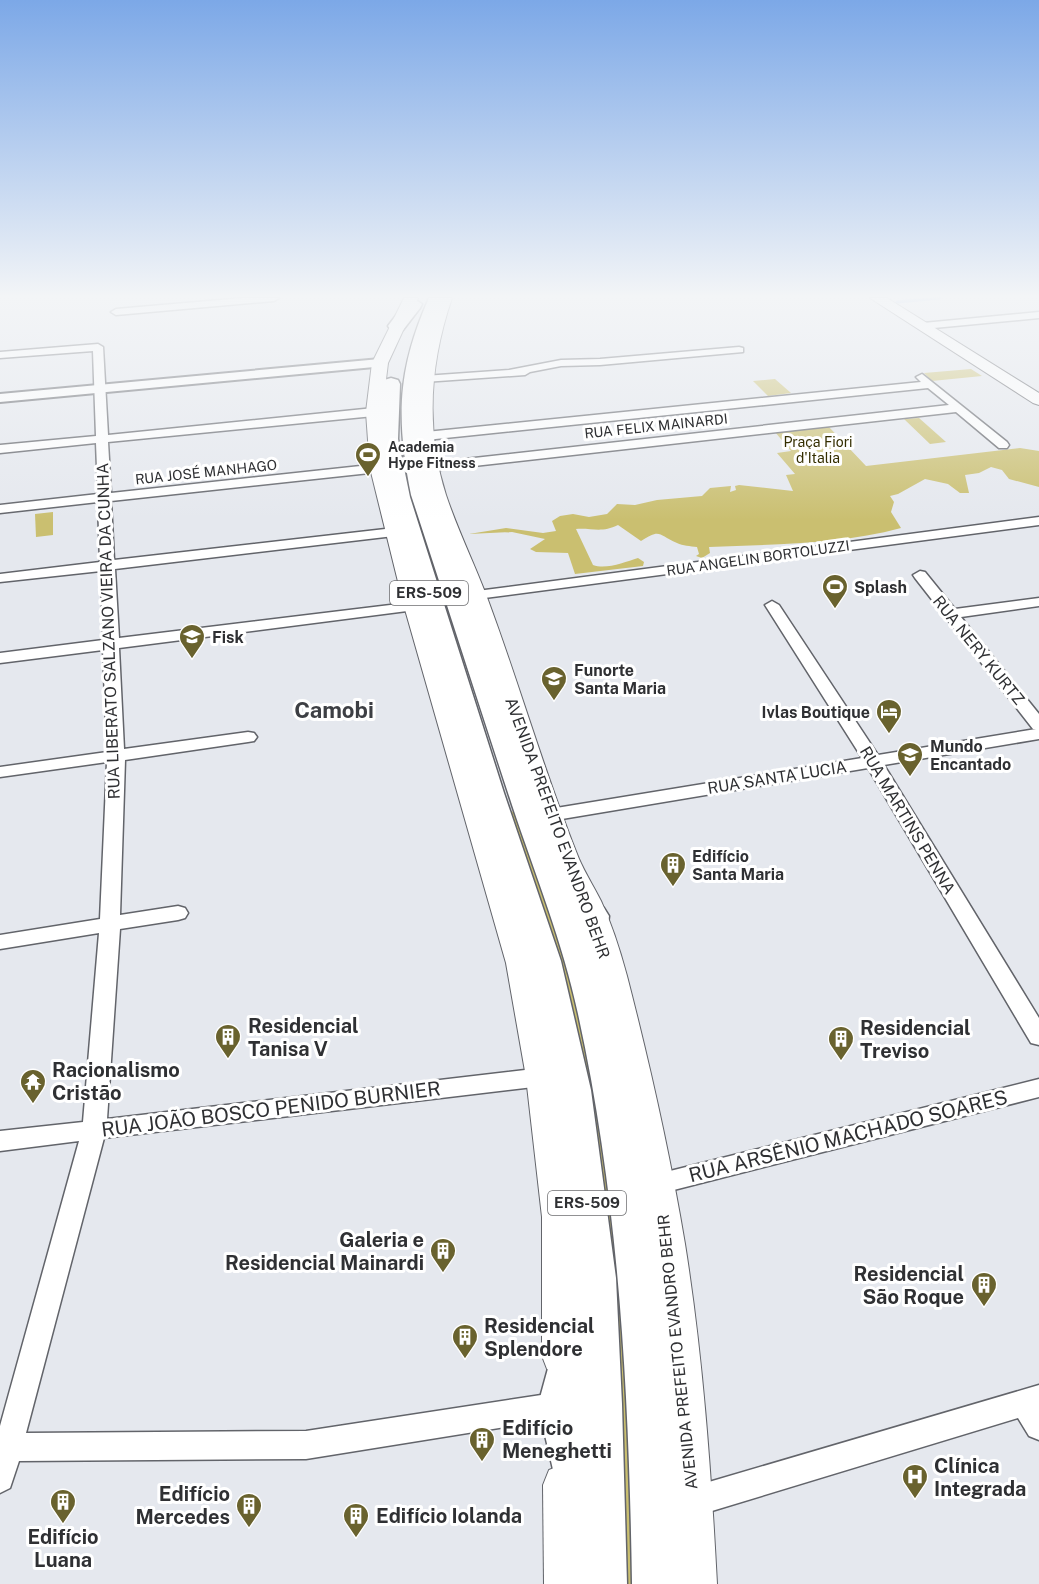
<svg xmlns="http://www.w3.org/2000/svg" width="1039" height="1584" font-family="'Public Sans',sans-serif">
<rect width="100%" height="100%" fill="#e5e8ee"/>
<g fill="#cabf70">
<polygon points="971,369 982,376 932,381 924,373"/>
<polygon points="775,379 791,393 768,396 753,381"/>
<polygon points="919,418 946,442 930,444 904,419"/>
<path d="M829 427 866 466 1020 448 1039 451V487L1009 479 1002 470 991 467 979 473 965 475 969 493H960L948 484 925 479 898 494 890 496 894 502 891 512 901 528C839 545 773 544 709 547L710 553 702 558 696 556 699 554 697 547C690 546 683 546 677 543 658 535 661 528 641 541L618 525C602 533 593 528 576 529L593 565C606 570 625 562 638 558L644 562 643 566 575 574 568 553 536 552 530 549 545 539 512 532 469 534 506 528 543 533 556 531 552 521 560 516 573 514 589 517 607 514 617 504 635 505 657 500 702 496 710 488 731 486 730 492 736 490 735 486 739 485 793 491 786 475 795 474 777 453 791 451 775 432Z"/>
<polygon points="53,512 53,535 36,537 35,514"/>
<polygon points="503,808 519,814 571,961 621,1236 639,1584 618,1584"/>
</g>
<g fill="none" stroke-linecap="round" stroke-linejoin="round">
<polyline stroke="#7a96e6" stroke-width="3" points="897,302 940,298"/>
<defs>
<g id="minor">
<polygon points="243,298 279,298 274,301 116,315 111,312 116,309"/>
<polygon points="1039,312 1039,318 923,329 918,326 923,323"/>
<polygon points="98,344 103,347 108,435 374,408 380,412 374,416 108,442 111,493 379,464 385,468 379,472 111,501 114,560 394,528 401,532 394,536 115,569 119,638 415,602 422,606 415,610 119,648 124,749 248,732 254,733 257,737 254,741 248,742 125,760 120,915 178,906 185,908 188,913 185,918 178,920 120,929 107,1119 542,1068 550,1071 553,1077 550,1083 542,1086 104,1138 26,1433 306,1431 561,1392 571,1396 575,1405 571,1414 561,1418 306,1459 19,1461 10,1488 0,1493 0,1426 79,1141 0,1151 0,1131 83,1122 99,933 0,949 0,935 100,919 107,762 0,777 0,767 107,752 103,650 0,663 0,653 103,640 101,571 0,582 0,574 100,562 98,502 0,513 0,505 98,494 96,443 0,453 0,445 96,436 93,351 0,358 0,352"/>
<polygon points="739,347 743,348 743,352 600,365 561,366 530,372 525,375 424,382 418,379 424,376 509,370 561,360 600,359"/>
<polygon points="922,374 1007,442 1009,445 1007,448 999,448 956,412 429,471 423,467 429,463 949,405 928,388 426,440 420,436 426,432 921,382 916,377"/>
<polygon points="1039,517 1039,525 477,599 470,595 477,591"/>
<polygon points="920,571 925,572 955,609 1039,598 1039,606 961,617 1039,714 1039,739 884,765 1039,1018 1039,1045 1031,1043 868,768 550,821 544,819 541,815 544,811 550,809 862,758 765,605 772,601 779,605 878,755 1036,729 1033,729 915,578 913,575"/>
<polygon points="1039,1079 1039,1097 658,1194 649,1191 646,1184 649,1177 658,1174"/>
<polygon points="1039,1385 1039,1440 1029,1436 1018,1418 692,1517 682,1512 677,1502 682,1492 692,1487"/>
</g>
<polygon id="tertiary" points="380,359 385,360 387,363 385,366 0,402 0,394"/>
<g id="secondary">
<polygon points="404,298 418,298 388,363 382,412 388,468 426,606 536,963 558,1077 578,1217 580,1356 575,1369 561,1374 547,1369 542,1356 542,1217 526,1077 506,963 404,606 370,468 366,412 372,363"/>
<path d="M438 298H452C430 362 425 429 446 495 458 531 475 565 488 600 520 686 545 775 579 859 585 873 594 887 601 901 612 925 620 950 627 976 650 1065 670 1154 685 1244 703 1357 711 1470 717 1584H673L663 1381 649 1246 627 1112 601 993 584 930 553 862 468 604 434 513 421 471 417 446 416 396 423 346Z"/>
<polygon points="870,298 887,298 1039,393 1039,405 1033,403"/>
<polygon points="564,1464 579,1470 585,1485 588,1584 544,1584 543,1485 549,1470"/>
</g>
<g id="trunk">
<path d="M429 298H445C415 371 415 419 433 495L567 871 604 908 609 916 602 971 630 1083 654 1225 671 1368 684 1584H632C629 1393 619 1201 578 1014 563 943 535 874 512 805 478 702 445 598 411 495 396 419 397 370 429 298Z"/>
<polygon points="414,299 422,304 420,308 403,330 391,330 388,326 391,322 408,300"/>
<polygon points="391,378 398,380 400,384 398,439 410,497 504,793 561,961 591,1090 616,1278 622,1404 627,1584 575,1584 575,1536 571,1535 564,1517 538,1405 564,1310 573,1295 568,1220 553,1090 527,961 474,793 388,497 378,439 382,384 384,380"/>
</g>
</defs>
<use href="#minor" stroke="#62646a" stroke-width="3"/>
<use href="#tertiary" stroke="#62646a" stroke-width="4"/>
<use href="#secondary" stroke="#62646a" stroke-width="2"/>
<use href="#trunk" stroke="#62646a" stroke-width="3"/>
<use href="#minor" fill="#fff" fill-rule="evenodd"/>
<use href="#tertiary" fill="#fff" fill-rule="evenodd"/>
<use href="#secondary" fill="#fff" fill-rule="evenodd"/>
<use href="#trunk" fill="#fff" fill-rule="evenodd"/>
</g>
<linearGradient id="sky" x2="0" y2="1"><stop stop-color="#7ca8e7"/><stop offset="0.57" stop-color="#f3f5f7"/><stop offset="1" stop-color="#f3f5f7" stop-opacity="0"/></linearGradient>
<rect width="1039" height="520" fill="url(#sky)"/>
<defs>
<symbol id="stadium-pin" viewBox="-11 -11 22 30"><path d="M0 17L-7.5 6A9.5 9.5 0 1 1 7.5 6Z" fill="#69622e" stroke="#fff"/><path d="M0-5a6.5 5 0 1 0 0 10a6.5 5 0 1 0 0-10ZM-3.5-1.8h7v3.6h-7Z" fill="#fff"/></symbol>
<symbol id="school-pin" viewBox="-11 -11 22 30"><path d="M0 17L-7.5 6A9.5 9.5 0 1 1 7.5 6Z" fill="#69622e" stroke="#fff"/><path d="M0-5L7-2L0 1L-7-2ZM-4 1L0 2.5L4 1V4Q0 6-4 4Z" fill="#fff"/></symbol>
<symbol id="university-pin" viewBox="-11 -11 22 30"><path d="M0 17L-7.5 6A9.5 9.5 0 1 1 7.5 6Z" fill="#69622e" stroke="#fff"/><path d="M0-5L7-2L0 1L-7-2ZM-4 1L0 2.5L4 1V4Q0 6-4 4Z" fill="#fff"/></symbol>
<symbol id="hotel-pin" viewBox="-11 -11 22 30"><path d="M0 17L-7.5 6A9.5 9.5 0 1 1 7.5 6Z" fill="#69622e" stroke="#fff"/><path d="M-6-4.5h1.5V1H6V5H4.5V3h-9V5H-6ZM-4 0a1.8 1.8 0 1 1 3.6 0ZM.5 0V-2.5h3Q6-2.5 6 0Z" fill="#fff"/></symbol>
<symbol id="building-pin" viewBox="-11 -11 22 30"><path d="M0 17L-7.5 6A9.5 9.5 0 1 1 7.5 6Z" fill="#69622e" stroke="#fff"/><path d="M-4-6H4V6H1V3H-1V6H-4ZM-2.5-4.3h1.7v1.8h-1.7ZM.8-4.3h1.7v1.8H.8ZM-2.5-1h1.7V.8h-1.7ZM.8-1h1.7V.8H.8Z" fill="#fff"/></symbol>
<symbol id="temple-pin" viewBox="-11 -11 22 30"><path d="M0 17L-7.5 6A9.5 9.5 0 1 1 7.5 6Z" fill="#69622e" stroke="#fff"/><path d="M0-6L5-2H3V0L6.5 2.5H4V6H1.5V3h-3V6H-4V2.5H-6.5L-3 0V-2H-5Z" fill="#fff"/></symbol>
<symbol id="hospital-pin" viewBox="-11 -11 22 30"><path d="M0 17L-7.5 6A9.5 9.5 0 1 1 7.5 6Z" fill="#69622e" stroke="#fff"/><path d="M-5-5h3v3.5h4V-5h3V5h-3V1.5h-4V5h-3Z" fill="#fff"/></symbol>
</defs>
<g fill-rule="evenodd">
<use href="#stadium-pin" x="353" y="440" width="30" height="40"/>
<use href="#stadium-pin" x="820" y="572" width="30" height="40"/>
<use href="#school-pin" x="177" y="622" width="30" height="40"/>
<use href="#university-pin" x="539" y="664" width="30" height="40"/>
<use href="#hotel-pin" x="874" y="697" width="30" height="40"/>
<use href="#school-pin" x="895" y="740" width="30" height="40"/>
<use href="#building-pin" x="658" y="850" width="30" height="40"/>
<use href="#building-pin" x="213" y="1022" width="30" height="40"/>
<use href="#building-pin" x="826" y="1024" width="30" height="40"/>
<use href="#temple-pin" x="18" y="1067" width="30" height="40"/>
<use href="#building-pin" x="428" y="1236" width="30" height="40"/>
<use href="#building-pin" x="969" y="1270" width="30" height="40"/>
<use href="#building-pin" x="450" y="1322" width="30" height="40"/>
<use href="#building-pin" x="467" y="1425" width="30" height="40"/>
<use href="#hospital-pin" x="900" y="1462" width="30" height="40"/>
<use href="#building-pin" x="48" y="1487" width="30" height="40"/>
<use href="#building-pin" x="234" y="1491" width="30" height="40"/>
<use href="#building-pin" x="341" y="1501" width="30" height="40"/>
</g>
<g text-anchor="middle" stroke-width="6" stroke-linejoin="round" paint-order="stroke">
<g font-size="14" fill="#2f3033" stroke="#fff">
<text transform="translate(656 426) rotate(-6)" y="5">RUA FELIX MAINARDI</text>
<text transform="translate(206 472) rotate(-6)" y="5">RUA JOSÉ MANHAGO</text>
<text transform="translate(758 558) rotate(-8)" y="5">RUA ANGELIN BORTOLUZZI</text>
</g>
<g font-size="14" fill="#342e01" stroke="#fff">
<text x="818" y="447">Praça Fiori<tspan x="818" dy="16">d'Italia</tspan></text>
</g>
<g font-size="14" font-weight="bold" fill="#2f3033" stroke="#fff" text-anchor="start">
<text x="388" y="452">Academia<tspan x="388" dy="16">Hype Fitness</tspan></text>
</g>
<g fill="#fff" stroke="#6d6e70" stroke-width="1.5">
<rect x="390" y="581" width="78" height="24" rx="4.5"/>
<rect x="548" y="1191" width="78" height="24" rx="4.5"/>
</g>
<g font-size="15" font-weight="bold" fill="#2f3033">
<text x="429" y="598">ERS-509</text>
<text x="587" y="1208">ERS-509</text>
</g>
<g font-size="16" font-weight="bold" fill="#2f3033" stroke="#fff" text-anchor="start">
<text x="854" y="593">Splash</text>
<text x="212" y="643">Fisk</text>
<text x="574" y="676">Funorte<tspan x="574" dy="18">Santa Maria</tspan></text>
<text x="870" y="718" text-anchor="end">Ivlas Boutique</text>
<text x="930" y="752">Mundo<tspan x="930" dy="18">Encantado</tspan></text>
<text x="692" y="862">Edifício<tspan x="692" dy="18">Santa Maria</tspan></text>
</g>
<g font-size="16" fill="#2f3033" stroke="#fff">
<text transform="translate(108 631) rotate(-92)" y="6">RUA LIBERATO SALZANO VIEIRA DA CUNHA</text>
<text transform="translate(979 650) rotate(51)" y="6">RUA NERY KURTZ</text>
<text transform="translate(777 777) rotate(-9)" y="6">RUA SANTA LUCIA</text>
<text transform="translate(908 820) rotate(59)" y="6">RUA MARTINS PENNA</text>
<text transform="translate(558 828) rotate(70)" y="6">AVENIDA PREFEITO EVANDRO BEHR</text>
<text transform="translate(677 1352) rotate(-96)" y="6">AVENIDA PREFEITO EVANDRO BEHR</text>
</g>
<g font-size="20" font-weight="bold" fill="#2f3033" stroke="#fff" text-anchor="start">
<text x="248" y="1033">Residencial<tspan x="248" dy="23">Tanisa V</tspan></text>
<text x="860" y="1035">Residencial<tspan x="860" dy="23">Treviso</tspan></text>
<text x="52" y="1077">Racionalismo<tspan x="52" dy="23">Cristão</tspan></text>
<text x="424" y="1247" text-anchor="end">Galeria e<tspan x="424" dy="23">Residencial Mainardi</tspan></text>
<text x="964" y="1281" text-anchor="end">Residencial<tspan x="964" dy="23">São Roque</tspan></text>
<text x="484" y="1333">Residencial<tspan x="484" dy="23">Splendore</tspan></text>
<text x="502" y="1435">Edifício<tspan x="502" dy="23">Meneghetti</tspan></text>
<text x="934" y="1473">Clínica<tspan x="934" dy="23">Integrada</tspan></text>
<text x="230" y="1501" text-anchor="end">Edifício<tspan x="230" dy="23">Mercedes</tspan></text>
<text x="376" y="1523">Edifício Iolanda</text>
<text x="63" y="1544" text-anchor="middle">Edifício<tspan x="63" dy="23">Luana</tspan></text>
</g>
<g font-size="20" fill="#2f3033" stroke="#fff">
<text transform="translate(271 1109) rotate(-7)" y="7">RUA JOÃO BOSCO PENIDO BURNIER</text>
<text transform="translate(848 1136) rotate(-14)" y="7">RUA ARSÊNIO MACHADO SOARES</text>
</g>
<g font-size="22" font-weight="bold" fill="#3d3f44" stroke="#fff">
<text x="334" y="718">Camobi</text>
</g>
</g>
</svg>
